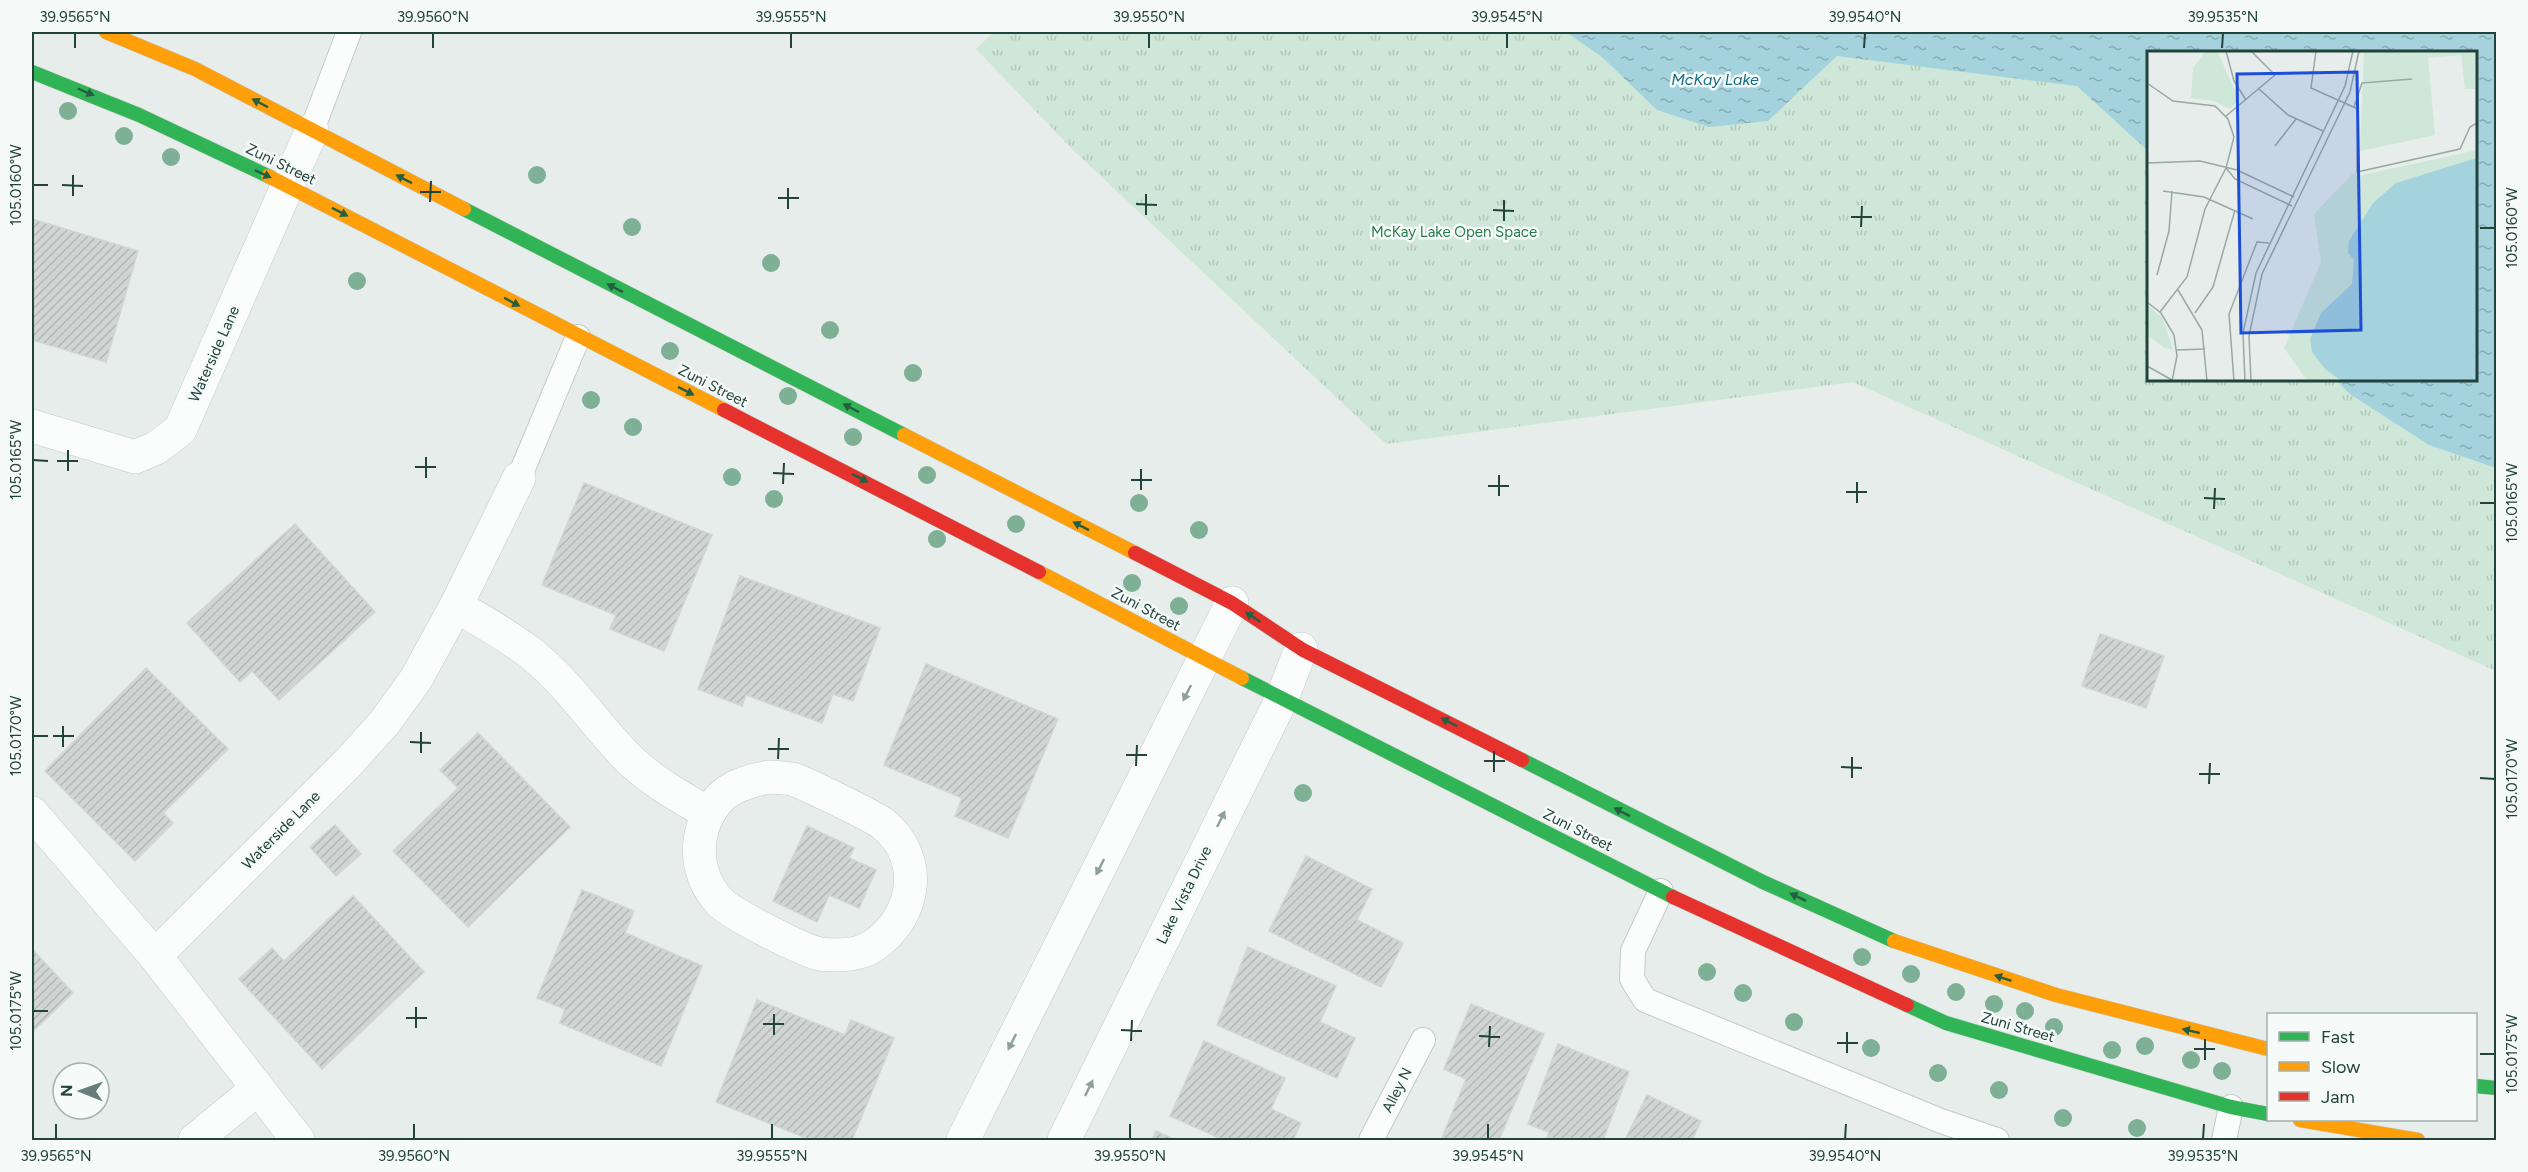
<svg xmlns="http://www.w3.org/2000/svg" width="2528" height="1172" font-family="Figtree,sans-serif">
<defs>
<pattern id="park-tufts" width="24" height="20" patternUnits="userSpaceOnUse" patternTransform="scale(1.5)"><rect width="24" height="20" fill="#cfe7d8"/><path d="M3 7l-1-3M5 7V3M7 7l1-3M15 17l-1-3M17 17v-4M19 17l1-3" fill="none" stroke="#b1c7ba"/></pattern>
<pattern id="water-ripples" width="26" height="14" patternUnits="userSpaceOnUse" patternTransform="scale(1.5)"><rect width="26" height="14" fill="#a4d2dd"/><path d="M2 4q2-2 4 0t4 0M15 11q2-2 4 0t4 0" fill="none" stroke="#85acb4"/></pattern>
<pattern id="building-hatch" width="6" height="6" patternUnits="userSpaceOnUse" patternTransform="scale(1.5)"><rect width="6" height="6" fill="#d1d6d4"/><path d="M-1 1l2-2M0 6l6-6M5 7l2-2" fill="none" stroke="#b3b9b7"/></pattern>
</defs>
<rect width="100%" height="100%" fill="#e7edea"/>
<path fill="url(#park-tufts)" fill-rule="evenodd" d="M994 32H2496V671L1853 382 1386 444 1074 151 976 49ZM2148 52H2476V380H2148Z"/>
<polygon fill="url(#water-ripples)" points="1566,32 2496,32 2496,468 2429,445 2350,394 2336,380 2476,380 2476,52 2148,52 2148,151 2077,86 1837,56 1768,121 1709,127 1657,110 1602,57"/>
<g fill="url(#building-hatch)" stroke="#cfd6d3" stroke-width="1.5">
<polygon points="32,219 138,251 106,362 32,340"/>
<polygon points="584,483 712,535 664,651 610,629 616,615 542,585"/>
<polygon points="295,524 375,612 279,700 252,671 240,682 187,623"/>
<polygon points="740,576 880,628 853,701 833,694 822,723 746,695 742,706 698,689"/>
<polygon points="2100,634 2164,656 2146,708 2082,686"/>
<polygon points="926,664 1058,719 1008,838 955,816 962,798 884,765"/>
<polygon points="146,668 228,749 163,813 173,823 135,861 45,771"/>
<polygon points="478,733 570,827 468,927 393,851 458,788 440,770"/>
<polygon points="335,825 361,854 336,876 310,847"/>
<polygon points="807,826 854,848 849,858 876,870 859,908 829,895 817,922 773,901"/>
<polygon points="1306,856 1372,889 1357,920 1403,943 1381,987 1269,931"/>
<polygon points="582,890 634,911 625,933 702,966 661,1066 560,1023 565,1009 537,998"/>
<polygon points="353,896 424,972 322,1069 239,979 272,948 284,961"/>
<polygon points="1248,947 1336,986 1320,1022 1355,1038 1337,1078 1217,1025"/>
<polygon points="32,949 73,993 32,1032"/>
<polygon points="757,1000 845,1035 851,1020 894,1038 852,1140 811,1140 716,1102"/>
<polygon points="1471,1004 1544,1034 1499,1140 1441,1140 1466,1079 1444,1069"/>
<polygon points="1204,1041 1285,1078 1271,1109 1301,1123 1293,1140 1224,1140 1170,1116"/>
<polygon points="1558,1044 1629,1072 1603,1140 1546,1140 1549,1132 1528,1124"/>
<polygon points="1647,1095 1701,1121 1692,1140 1625,1140"/>
<polygon points="1156,1131 1176,1140 1152,1140"/>
</g>
<g fill="none" stroke-linecap="round" stroke-linejoin="round">
<defs>
<g id="lane">
<polyline points="312,130 349,32"/>
<polyline points="519,478 578,337"/>
<polyline points="1661,891 1633,951 1632,979 1645,1000 1941,1121 1997,1140"/>
<polyline points="1371,1140 1423,1040"/>
<polyline points="2224,1140 2231,1107"/>
</g>
<g id="street">
<polyline points="32,426 135,457 156,448 180,430 312,130"/>
<path d="M456 606C482 621 509 636 533 655 570 685 596 726 629 759 652 781 680 797 708 813"/>
<path d="M769 777C776 777 784 778 792 779 803 782 872 816 882 823 926 858 916 917 873 946 858 956 838 956 820 954 804 951 731 914 720 902 691 871 693 824 723 795 736 784 753 780 769 777Z"/>
<polyline points="32,813 155,956 298,1140"/>
<polyline points="155,956 349,762 385,722 416,679 456,606 519,478"/>
<polyline points="195,1140 257,1089"/>
<polyline points="963,1140 1232,603"/>
<polyline points="1064,1140 1282,698 1301,649"/>
</g>
<g id="fast">
<polyline points="32,72 139,115 268,176"/>
<polyline points="464,209 904,435"/>
<polyline points="1242,678 1673,897"/>
<polyline points="1522,760 1763,882 1894,941"/>
<polyline points="1907,1005 1946,1023 2231,1107 2268,1114"/>
<polyline points="2476,1086 2496,1088"/>
</g>
<g id="slow">
<polyline points="106,32 195,69 464,209"/>
<polyline points="268,176 724,410"/>
<polyline points="904,435 1135,553"/>
<polyline points="1039,572 1242,678"/>
<polyline points="1894,941 2056,995 2268,1049"/>
<polyline points="2300,1120 2418,1140"/>
</g>
<g id="jam">
<polyline points="724,410 1039,572"/>
<polyline points="1135,553 1232,603 1303,650 1522,760"/>
<polyline points="1673,897 1907,1005"/>
</g>
</defs>
<use href="#lane" stroke="#c4cac7" stroke-width="26"/>
<use href="#street" stroke="#c4cac7" stroke-width="34"/>
<use href="#fast" stroke="#c2cbc8" stroke-width="15"/>
<use href="#slow" stroke="#c2cbc8" stroke-width="15"/>
<use href="#jam" stroke="#c2cbc8" stroke-width="15"/>
<use href="#lane" stroke="#fbfcfc" stroke-width="24"/>
<use href="#street" stroke="#fbfcfc" stroke-width="33"/>
<use href="#fast" stroke="#30b455" stroke-width="14"/>
<use href="#slow" stroke="#ff9f0a" stroke-width="14"/>
<use href="#jam" stroke="#e5322d" stroke-width="14"/>
</g>
<g fill="#7db095">
<circle cx="68" cy="111" r="9"/>
<circle cx="124" cy="136" r="9"/>
<circle cx="171" cy="157" r="9"/>
<circle cx="537" cy="175" r="9"/>
<circle cx="632" cy="227" r="9"/>
<circle cx="771" cy="263" r="9"/>
<circle cx="357" cy="281" r="9"/>
<circle cx="830" cy="330" r="9"/>
<circle cx="670" cy="351" r="9"/>
<circle cx="913" cy="373" r="9"/>
<circle cx="788" cy="396" r="9"/>
<circle cx="591" cy="400" r="9"/>
<circle cx="633" cy="427" r="9"/>
<circle cx="853" cy="437" r="9"/>
<circle cx="927" cy="475" r="9"/>
<circle cx="732" cy="477" r="9"/>
<circle cx="774" cy="499" r="9"/>
<circle cx="1139" cy="503" r="9"/>
<circle cx="1016" cy="524" r="9"/>
<circle cx="1199" cy="530" r="9"/>
<circle cx="937" cy="539" r="9"/>
<circle cx="1132" cy="583" r="9"/>
<circle cx="1179" cy="606" r="9"/>
<circle cx="1303" cy="793" r="9"/>
<circle cx="1862" cy="957" r="9"/>
<circle cx="1707" cy="972" r="9"/>
<circle cx="1911" cy="974" r="9"/>
<circle cx="1956" cy="992" r="9"/>
<circle cx="1743" cy="993" r="9"/>
<circle cx="1994" cy="1004" r="9"/>
<circle cx="2025" cy="1011" r="9"/>
<circle cx="1794" cy="1022" r="9"/>
<circle cx="2054" cy="1027" r="9"/>
<circle cx="2145" cy="1046" r="9"/>
<circle cx="1871" cy="1048" r="9"/>
<circle cx="2112" cy="1050" r="9"/>
<circle cx="2191" cy="1060" r="9"/>
<circle cx="2222" cy="1071" r="9"/>
<circle cx="1938" cy="1073" r="9"/>
<circle cx="1999" cy="1090" r="9"/>
<circle cx="2063" cy="1118" r="9"/>
<circle cx="2137" cy="1128" r="9"/>
</g>
<defs><path id="oneway-solid" d="M-6-.8H1V-3.2L6.5 0L1 3.2V.8H-6Z" transform="scale(1.5)"/></defs>
<g fill="#255f42">
<use href="#oneway-solid" transform="translate(86 92) rotate(23)"/>
<use href="#oneway-solid" transform="translate(260 103) rotate(-152)"/>
<use href="#oneway-solid" transform="translate(263 174) rotate(25)"/>
<use href="#oneway-solid" transform="translate(404 179) rotate(-153)"/>
<use href="#oneway-solid" transform="translate(340 212) rotate(27)"/>
<use href="#oneway-solid" transform="translate(615 288) rotate(-153)"/>
<use href="#oneway-solid" transform="translate(512 302) rotate(28)"/>
<use href="#oneway-solid" transform="translate(686 391) rotate(27)"/>
<use href="#oneway-solid" transform="translate(851 408) rotate(-153)"/>
<use href="#oneway-solid" transform="translate(860 478) rotate(27)"/>
<use href="#oneway-solid" transform="translate(1081 526) rotate(-153)"/>
<use href="#oneway-solid" transform="translate(1253 617) rotate(-146)"/>
<use href="#oneway-solid" transform="translate(1449 722) rotate(-153)"/>
<use href="#oneway-solid" transform="translate(1622 812) rotate(-153)"/>
<use href="#oneway-solid" transform="translate(1798 897) rotate(-154)"/>
<use href="#oneway-solid" transform="translate(2003 978) rotate(-162)"/>
<use href="#oneway-solid" transform="translate(2191 1031) rotate(-167)"/>
</g>
<g fill="#8ea09c">
<use href="#oneway-solid" transform="translate(1187 693) rotate(117)"/>
<use href="#oneway-solid" transform="translate(1221 819) rotate(-64)"/>
<use href="#oneway-solid" transform="translate(1100 867) rotate(117)"/>
<use href="#oneway-solid" transform="translate(1012 1042) rotate(117)"/>
<use href="#oneway-solid" transform="translate(1089 1088) rotate(-64)"/>
</g>
<path fill="none" stroke="#21433c" stroke-width="2" d="M75 48V33M433 48V33M791 48V33M1149 48V33M1507 48V33M1864 48 1865 33M2222 48 2223 33M33 185H48M62 185 83 186M420 192H441M73 196V175M778 198H799M430 202 431 181M1136 204 1157 205M788 209V188M1493 210 1514 211M1146 215V194M1851 217H1872M1504 221V200M1861 227 1862 206M2480 228H2495M33 460 48 461M57 461H78M415 467H436M68 471V450M773 473 794 474M426 478V457M1131 480H1152M783 484 784 463M1488 486H1509M1141 490V469M1846 492H1867M1499 496V475M2204 498 2225 499M1857 503V482M2480 503H2495M2214 509 2215 488M33 736H48M53 736H74M410 742 431 743M63 747V726M768 749H789M421 753V732M1126 755H1147M778 759 779 738M1484 761H1505M1136 766 1137 745M1841 767 1862 768M1494 772V751M2199 774H2220M1852 778V757M2480 778 2495 779M2209 784 2210 763M33 1011H48M406 1018H427M763 1024H784M416 1028V1007M1121 1030 1142 1031M774 1035V1014M1479 1036 1500 1037M1131 1041 1132 1020M1837 1043H1858M1489 1047 1490 1026M2194 1049H2215M1847 1053V1032M2480 1054H2495M2205 1060V1039M56 1139V1124M414 1139V1124M772 1139V1124M1130 1139V1124M1488 1139V1124M1845 1139 1846 1124M2203 1139 2204 1124"/>
<g text-anchor="middle" stroke-width="5" stroke-linejoin="round" paint-order="stroke">
<g font-size="15" fill="#21433c" stroke="#f6fbf9">
<text transform="translate(281 164) rotate(26)" y="5">Zuni Street</text>
<text transform="translate(214 354) rotate(-66)" y="5">Waterside Lane</text>
<text transform="translate(713 386) rotate(27)" y="5">Zuni Street</text>
<text transform="translate(1146 609) rotate(28)" y="5">Zuni Street</text>
<text transform="translate(281 830) rotate(-45)" y="5">Waterside Lane</text>
<text transform="translate(1578 830) rotate(27)" y="5">Zuni Street</text>
<text transform="translate(1184 895) rotate(-64)" y="5">Lake Vista Drive</text>
<text transform="translate(2018 1027) rotate(16)" y="5">Zuni Street</text>
<text transform="translate(1397 1090) rotate(-63)" y="5">Alley N</text>
</g>
<g font-size="15" fill="#277e4f" stroke="#f6fbf9">
<text x="1454" y="237">McKay Lake Open Space</text>
</g>
<g font-size="16" font-style="italic" fill="#156b86" stroke="#f6fbf9">
<text x="1715" y="85">McKay Lake</text>
</g>
</g>
<g transform="translate(2147 51)">
<rect width="330" height="330" fill="#e7edea"/>
<path d="M59 0H70L92 48 83 58 67 50 44 47 46 17ZM217 0H330V38H318L314 4 281 7 288 84 213 100ZM330 99V330H160L137 297 174 211 167 163 207 121 211 125ZM0 254 15 266 26 298H19L0 284Z" fill="#cfe7d8"/>
<path d="M330 107V330H195L178 318 165 301 163 288 174 262 205 233 207 209 201 202 202 190 226 152 249 132Z" fill="#a4d2dd"/>
<path fill="none" stroke="#98a9a4" stroke-width="1.5" d="M79 0 87 30 99 49M169 0 164 37 211 58 210 121 313 98 323 76 330 72M0 32 26 50 68 55 81 68 87 86 79 117 58 158 40 226 13 261M112 38 141 64 176 80M207 56 215 32 265 28M79 65 128 24 104 0M128 95 149 68M0 112 53 110 90 119 147 146M79 117 88 128 145 155M16 140 57 146 106 168M10 224 22 180 25 140M31 239 55 279 60 330M0 251 14 262 27 284 30 305 25 330M48 262 66 236 88 159M30 299 58 298M0 315 25 329M87 330 82 263 110 191 122 192M98 330 96 282 109 222 198 35 206 0M104 330 102 285 115 223 203 41 212 0"/>
<path fill="#1d4ed8" fill-opacity="0.15" stroke="#1d4ed8" stroke-width="3" d="M210 21 214 279 94 282 90 23Z"/>
<rect width="330" height="330" fill="none" stroke="#21433c" stroke-width="3"/>
</g>
<rect width="2528" height="1172" fill="none" stroke="#f6fbf9" stroke-width="66"/>
<rect x="2267" y="1013" width="210" height="108" fill="#f6fbf9" stroke="#a1b1ad" stroke-width="1.5"/>
<rect x="2279" y="1032" width="30" height="9" fill="#30b455" stroke="#a1b1ad" stroke-width="1.5"/>
<text x="2321" y="1043" font-size="18" fill="#21433c">Fast</text>
<rect x="2279" y="1062" width="30" height="9" fill="#ff9f0a" stroke="#a1b1ad" stroke-width="1.5"/>
<text x="2321" y="1073" font-size="18" fill="#21433c">Slow</text>
<rect x="2279" y="1092" width="30" height="9" fill="#e5322d" stroke="#a1b1ad" stroke-width="1.5"/>
<text x="2321" y="1103" font-size="18" fill="#21433c">Jam</text>
<g transform="translate(81 1091) rotate(271)"><circle r="28" fill="#f6fbf9" stroke="#a1b1ad" stroke-width="1.5"/>
<path d="M0-4.5L10 22L0 15L-10 22Z" fill="#667e79"/>
<text y="-9" font-size="16" font-weight="bold" text-anchor="middle" fill="#21433c">N</text>
</g>
<rect x="33" y="33" width="2462" height="1106" fill="none" stroke="#21433c" stroke-width="2"/>
<g font-size="15" text-anchor="middle" fill="#21433c">
<text x="75" y="22">39.9565°N</text>
<text x="433" y="22">39.9560°N</text>
<text x="791" y="22">39.9555°N</text>
<text x="1149" y="22">39.9550°N</text>
<text x="1507" y="22">39.9545°N</text>
<text x="1865" y="22">39.9540°N</text>
<text x="2223" y="22">39.9535°N</text>
<text transform="translate(16 185) rotate(-90)" y="5">105.0160°W</text>
<text transform="translate(2512 228) rotate(-90)" y="5">105.0160°W</text>
<text transform="translate(16 460) rotate(-90)" y="5">105.0165°W</text>
<text transform="translate(2512 503) rotate(-90)" y="5">105.0165°W</text>
<text transform="translate(16 736) rotate(-90)" y="5">105.0170°W</text>
<text transform="translate(2512 779) rotate(-90)" y="5">105.0170°W</text>
<text transform="translate(16 1011) rotate(-90)" y="5">105.0175°W</text>
<text transform="translate(2512 1054) rotate(-90)" y="5">105.0175°W</text>
<text x="56" y="1161">39.9565°N</text>
<text x="414" y="1161">39.9560°N</text>
<text x="772" y="1161">39.9555°N</text>
<text x="1130" y="1161">39.9550°N</text>
<text x="1488" y="1161">39.9545°N</text>
<text x="1845" y="1161">39.9540°N</text>
<text x="2203" y="1161">39.9535°N</text>
</g>
</svg>
